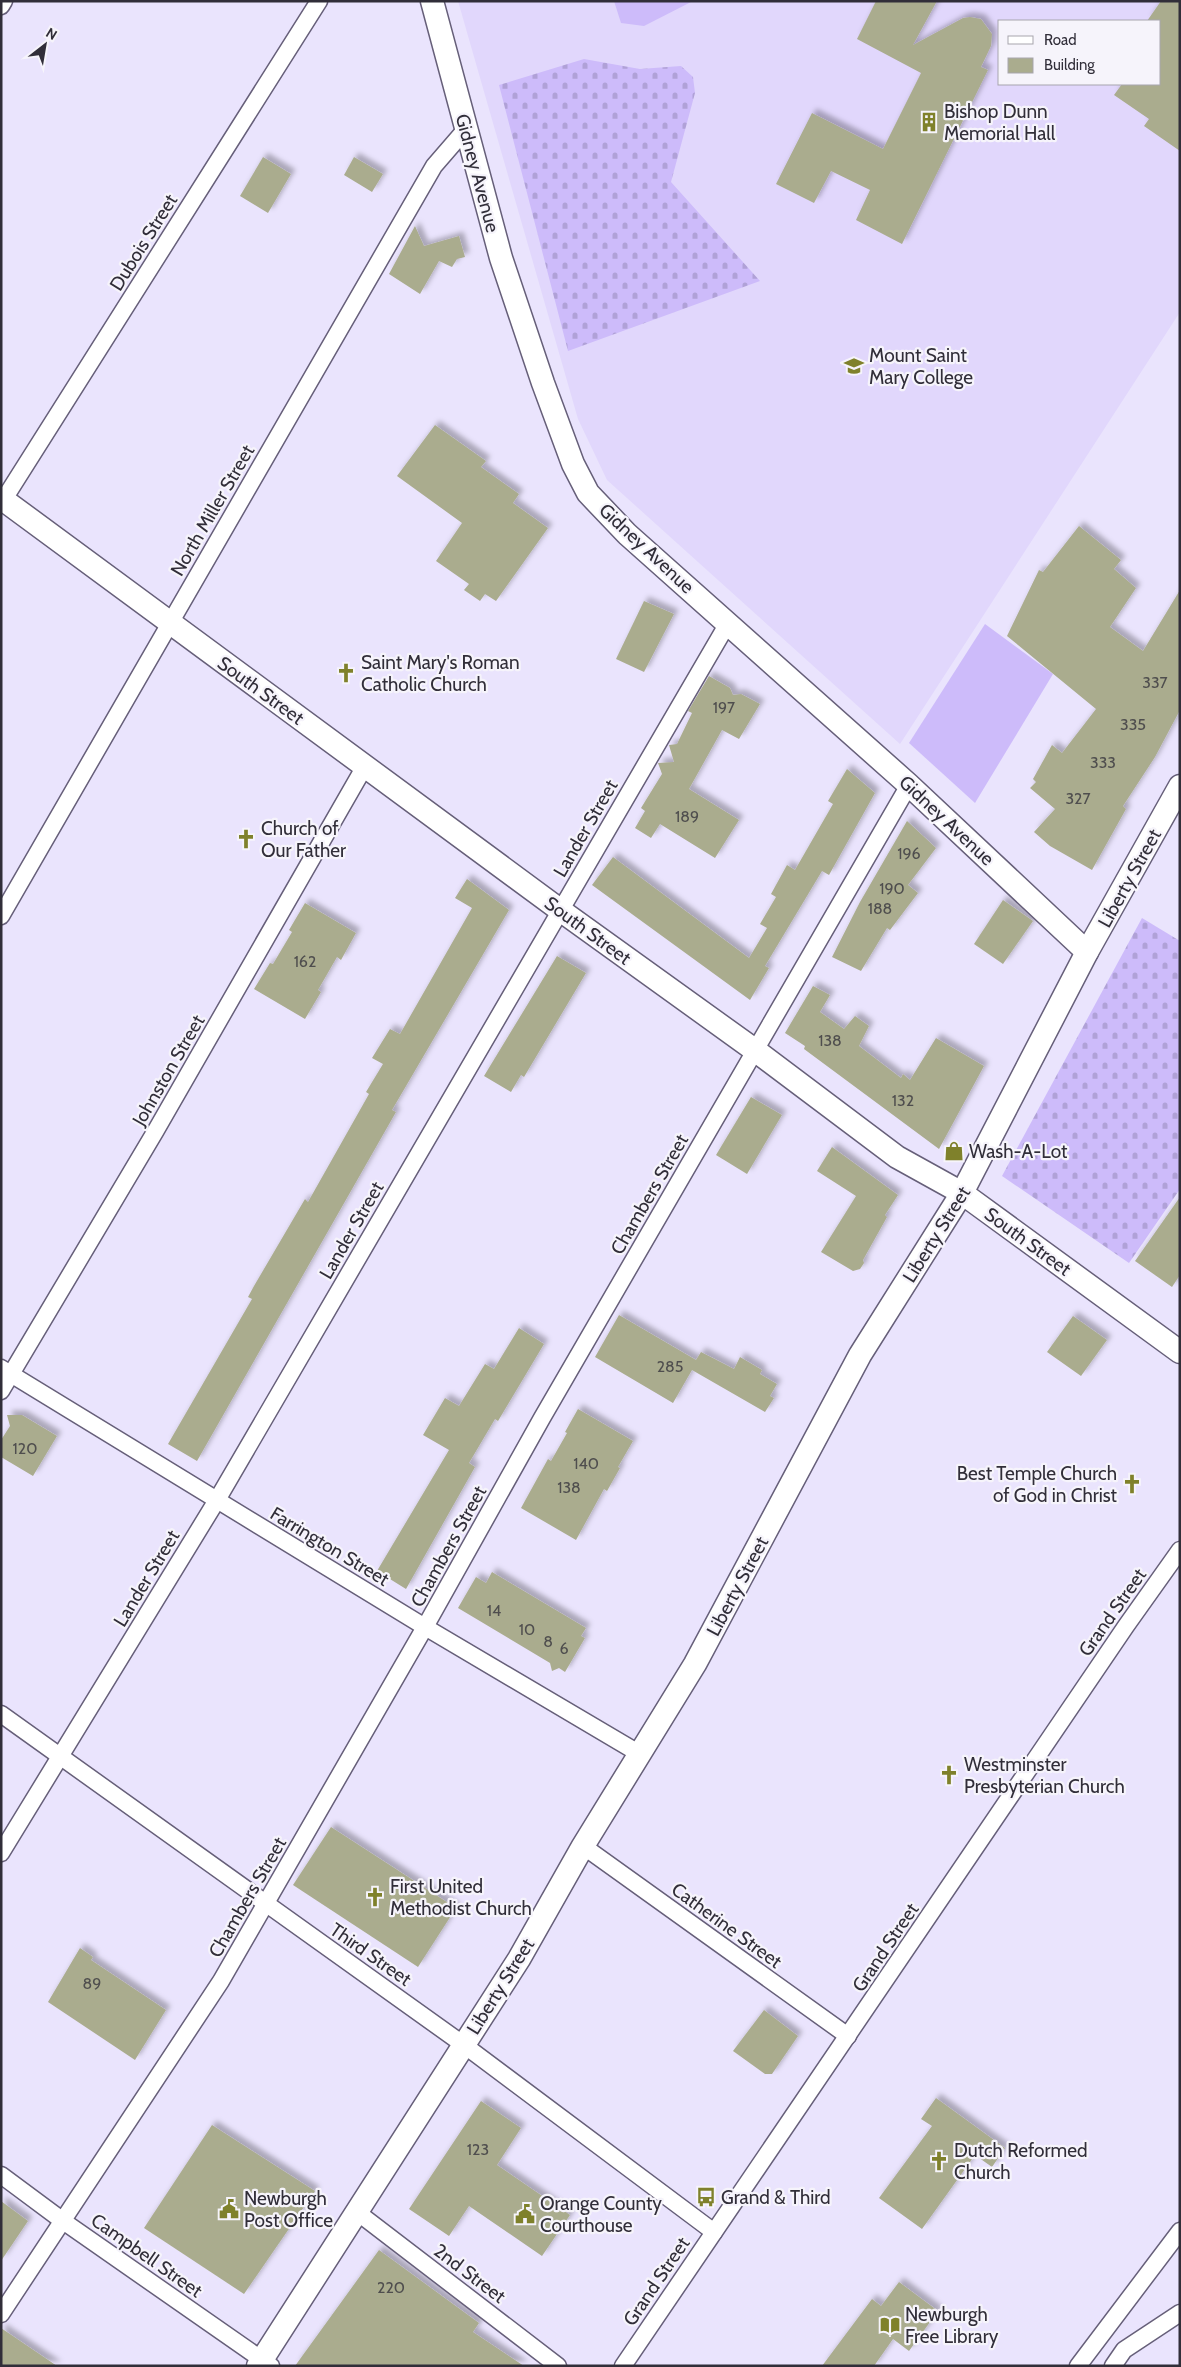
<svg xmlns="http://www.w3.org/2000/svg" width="1181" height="2367" font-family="Cabin,sans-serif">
<defs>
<pattern id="cemetery-stones" width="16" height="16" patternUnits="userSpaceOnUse" patternTransform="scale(1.25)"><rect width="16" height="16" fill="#cdbbfa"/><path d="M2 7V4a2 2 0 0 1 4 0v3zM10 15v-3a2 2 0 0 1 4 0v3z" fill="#b0a1d7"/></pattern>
<filter id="shadow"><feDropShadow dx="4.5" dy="-4.5" stdDeviation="2.5" flood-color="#0004"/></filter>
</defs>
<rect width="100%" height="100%" fill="#eae4fd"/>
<path fill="#e1d7fc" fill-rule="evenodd" d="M458 1H1180V312L900 744 607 480 578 419ZM1000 21H1160V84H1000Z"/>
<g fill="#cdbbfa">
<polygon points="614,1 693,1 644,26 621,23"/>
<polygon points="985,624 1053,674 975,803 909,743"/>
</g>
<g fill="url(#cemetery-stones)">
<polygon points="584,59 640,69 681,66 693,77 695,93 671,182 760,281 568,351 499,85"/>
<polygon points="1142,918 1180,941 1180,1189 1129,1263 1002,1176"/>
</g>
<g fill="#aaac8e" filter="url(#shadow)">
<polygon points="876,1 937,1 913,45 963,18 970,17 981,19 992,34 991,46 981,67 988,70 902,244 856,220 870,190 831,171 814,203 776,184 812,113 883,149 921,73 857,39"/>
<polygon points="1161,1 1180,1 1180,151 1144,126 1149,119 1114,95 1122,84 1160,84 1160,21 1147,21"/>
<polygon points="263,157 291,174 268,213 240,196"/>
<polygon points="354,157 383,174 372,192 344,175"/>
<polygon points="415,226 424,246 459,236 465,257 457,259 452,267 439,261 420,294 389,274"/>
<polygon points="435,425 486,461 481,467 519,494 513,503 548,528 496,601 485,594 480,601 464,590 469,584 436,561 462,523 397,476"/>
<polygon points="1079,526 1121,560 1114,569 1136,588 1110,627 1143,651 1180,590 1180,710 1155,757 1123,806 1126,809 1092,870 1050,846 1034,832 1055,809 1030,788 1036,782 1033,779 1052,745 1062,753 1096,709 1007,636 1039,570 1043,572"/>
<polygon points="644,601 674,614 644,672 616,659"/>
<polygon points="709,676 730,688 733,695 741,694 760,704 739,739 722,730 689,789 739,820 715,858 660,824 651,838 635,828 645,811 641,808 662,774 658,763 674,762 669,745 677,744 692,713 688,711"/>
<polygon points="847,769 875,793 829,875 822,871 765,966 769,968 750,1000 592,885 613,857 749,958 767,928 760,924 776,897 771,894 787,865 795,870 833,804 828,801"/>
<polygon points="907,821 936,848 908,885 918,893 890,930 887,928 861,971 832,957 860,902"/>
<polygon points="467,879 509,910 392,1110 396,1112 197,1461 168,1444 252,1299 248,1297 254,1286 305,1199 308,1202 369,1094 366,1092 383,1064 372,1058 390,1029 400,1034 472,908 455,898"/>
<polygon points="1003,900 1033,921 1003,964 974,944"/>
<polygon points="305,903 356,933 341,960 337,957 318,990 321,992 305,1019 254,989 270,963 273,964 292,932 289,930"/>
<polygon points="557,956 586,973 524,1077 521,1075 511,1092 484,1076"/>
<polygon points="813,986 830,995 820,1012 844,1029 855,1016 869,1026 859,1046 901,1078 903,1074 910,1080 936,1038 984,1066 939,1149 804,1049 805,1046 785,1033"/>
<polygon points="751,1097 782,1115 747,1174 716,1155"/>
<polygon points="832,1147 898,1195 885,1215 887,1217 863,1260 864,1263 860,1269 853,1271 821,1252 856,1196 817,1171"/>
<polygon points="1180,1197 1180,1275 1172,1287 1135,1261"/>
<polygon points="619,1315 696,1360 701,1352 734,1369 740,1357 762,1370 760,1374 777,1384 770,1396 774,1398 765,1412 692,1370 673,1403 595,1357"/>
<polygon points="1073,1316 1107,1340 1081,1376 1047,1352"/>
<polygon points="519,1328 544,1344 498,1421 495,1419 469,1463 475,1467 406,1589 377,1571 449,1450 423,1435 445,1398 459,1406 485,1364 494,1369"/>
<polygon points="578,1409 633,1441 618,1467 620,1468 607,1491 604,1489 576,1540 521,1508 548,1459 551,1461 567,1433 565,1432"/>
<polygon points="7,1415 22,1415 57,1436 33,1476 1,1457 1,1440 10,1426"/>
<polygon points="492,1572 586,1628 581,1636 585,1638 565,1672 559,1668 552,1671 550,1663 458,1608 476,1577 486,1583"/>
<polygon points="331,1827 456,1908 418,1967 293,1885"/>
<polygon points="80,1948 93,1957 91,1960 166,2010 135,2060 48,2002"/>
<polygon points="764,2010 798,2036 772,2074 765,2074 733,2051"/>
<polygon points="936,2098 1005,2148 992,2167 975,2155 922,2229 879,2198 932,2126 921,2119"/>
<polygon points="481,2101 521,2128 497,2165 570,2215 542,2256 469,2206 449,2236 409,2209"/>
<polygon points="212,2125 315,2191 244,2294 144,2228"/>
<polygon points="1,2201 28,2221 1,2261"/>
<polygon points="379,2250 479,2323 473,2332 524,2366 295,2366"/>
<polygon points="899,2282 938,2311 909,2351 893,2339 874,2366 822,2366 872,2299 881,2306"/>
<polygon points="1,2328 57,2366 1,2366"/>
</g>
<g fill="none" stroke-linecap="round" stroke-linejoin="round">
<defs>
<g id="street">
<polyline points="1,6 4,1"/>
<polyline points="1,504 319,1"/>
<polyline points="1,916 434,166 466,129"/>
<polyline points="1,1368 425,1627 640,1754"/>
<polyline points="1,1391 155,1132 365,766"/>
<polyline points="1,1714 464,2045 714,2232"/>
<polyline points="583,1846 848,2036"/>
<polyline points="1,1853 217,1500 728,623"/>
<polyline points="1,2175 63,2221 271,2366"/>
<polyline points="357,2212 558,2366"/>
<polyline points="1,2314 221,1981 425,1627 542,1418 909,785"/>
<polyline points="623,2366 1126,1626 1180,1550"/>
<polyline points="1078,2366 1180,2231"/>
<polyline points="1113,2366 1124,2350 1180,2313"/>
</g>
<g id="secondary">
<polyline points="432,1 501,258 543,383 573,464 588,493 627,534 909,785 1087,952"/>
<polyline points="1,498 560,910 756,1051 897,1157 962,1193 1180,1352"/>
<polyline points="258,2366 519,1959 583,1846 695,1664 860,1355 962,1193 1087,952 1180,786"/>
</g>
</defs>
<use href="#street" stroke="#665f79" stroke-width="19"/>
<use href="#secondary" stroke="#665f79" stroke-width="25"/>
<use href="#street" stroke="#fff" stroke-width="16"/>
<use href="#secondary" stroke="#fff" stroke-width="22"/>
</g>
<defs>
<symbol id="building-bare" viewBox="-9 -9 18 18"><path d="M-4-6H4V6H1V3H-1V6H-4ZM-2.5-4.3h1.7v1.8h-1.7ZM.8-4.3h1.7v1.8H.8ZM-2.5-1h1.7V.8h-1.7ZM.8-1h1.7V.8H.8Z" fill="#7f812b" stroke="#f6f4fb" stroke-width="2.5" paint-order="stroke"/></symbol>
<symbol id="university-bare" viewBox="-9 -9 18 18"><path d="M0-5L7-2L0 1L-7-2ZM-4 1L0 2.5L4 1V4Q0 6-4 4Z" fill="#7f812b" stroke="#f6f4fb" stroke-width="2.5" paint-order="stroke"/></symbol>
<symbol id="church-bare" viewBox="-9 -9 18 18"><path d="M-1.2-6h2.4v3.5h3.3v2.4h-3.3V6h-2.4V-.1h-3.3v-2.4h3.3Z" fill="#7f812b" stroke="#f6f4fb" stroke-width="2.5" paint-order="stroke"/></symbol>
<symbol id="shop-bare" viewBox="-9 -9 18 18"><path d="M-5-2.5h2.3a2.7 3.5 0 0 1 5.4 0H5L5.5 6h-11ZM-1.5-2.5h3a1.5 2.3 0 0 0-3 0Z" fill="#7f812b" stroke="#f6f4fb" stroke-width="2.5" paint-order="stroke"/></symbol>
<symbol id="bus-bare" viewBox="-9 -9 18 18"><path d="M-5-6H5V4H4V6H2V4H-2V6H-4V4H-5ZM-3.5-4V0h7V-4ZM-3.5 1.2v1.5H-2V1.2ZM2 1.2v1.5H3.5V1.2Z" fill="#7f812b" stroke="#f6f4fb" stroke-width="2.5" paint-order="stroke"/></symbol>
<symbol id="civic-bare" viewBox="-9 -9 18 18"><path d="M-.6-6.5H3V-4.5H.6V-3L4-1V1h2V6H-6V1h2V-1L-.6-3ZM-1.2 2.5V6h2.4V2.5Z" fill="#7f812b" stroke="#f6f4fb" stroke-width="2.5" paint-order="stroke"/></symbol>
<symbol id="library-bare" viewBox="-9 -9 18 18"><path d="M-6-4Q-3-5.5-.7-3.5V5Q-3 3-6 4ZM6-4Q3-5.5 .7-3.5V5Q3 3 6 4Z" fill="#7f812b" stroke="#f6f4fb" stroke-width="2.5" paint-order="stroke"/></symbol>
</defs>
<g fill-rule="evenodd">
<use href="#building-bare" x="915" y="108" width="28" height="28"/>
<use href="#university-bare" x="840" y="352" width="28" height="28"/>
<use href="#church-bare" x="332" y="659" width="28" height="28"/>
<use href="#church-bare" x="232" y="825" width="28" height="28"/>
<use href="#shop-bare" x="940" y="1137" width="28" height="28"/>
<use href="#church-bare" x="1118" y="1470" width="28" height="28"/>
<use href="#church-bare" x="935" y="1761" width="28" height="28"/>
<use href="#church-bare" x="361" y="1883" width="28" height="28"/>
<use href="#church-bare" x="925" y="2147" width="28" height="28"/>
<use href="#bus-bare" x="692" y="2183" width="28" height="28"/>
<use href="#civic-bare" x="215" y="2195" width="28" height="28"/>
<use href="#civic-bare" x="511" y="2200" width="28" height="28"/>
<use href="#library-bare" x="876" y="2311" width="28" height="28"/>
</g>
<g text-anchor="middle" stroke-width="4.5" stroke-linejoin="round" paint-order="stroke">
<g font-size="16" fill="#4f4e4e">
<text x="1155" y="688">337</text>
<text x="724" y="713">197</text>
<text x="1133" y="730">335</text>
<text x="1103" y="768">333</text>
<text x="1078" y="804">327</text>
<text x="687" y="822">189</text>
<text x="909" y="859">196</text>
<text x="892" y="894">190</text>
<text x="880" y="914">188</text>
<text x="305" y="967">162</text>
<text x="830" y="1046">138</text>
<text x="903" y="1106">132</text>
<text x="670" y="1372">285</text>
<text x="25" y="1454">120</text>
<text x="586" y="1469">140</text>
<text x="569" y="1493">138</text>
<text x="494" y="1616">14</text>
<text x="527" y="1635">10</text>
<text x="548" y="1647">8</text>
<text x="564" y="1654">6</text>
<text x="92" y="1989">89</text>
<text x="478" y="2155">123</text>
<text x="391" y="2293">220</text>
</g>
<g font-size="19" fill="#312e39" stroke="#f6f4fb" text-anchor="start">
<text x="944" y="118">Bishop Dunn<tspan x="944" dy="22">Memorial Hall</tspan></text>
<text x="869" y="362">Mount Saint<tspan x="869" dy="22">Mary College</tspan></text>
<text x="361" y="669">Saint Mary's Roman<tspan x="361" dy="22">Catholic Church</tspan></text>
<text x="261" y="835">Church of<tspan x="261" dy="22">Our Father</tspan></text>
<text x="969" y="1158">Wash-A-Lot</text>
<text x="1117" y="1480" text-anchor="end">Best Temple Church<tspan x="1117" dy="22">of God in Christ</tspan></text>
<text x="964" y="1771">Westminster<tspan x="964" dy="22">Presbyterian Church</tspan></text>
<text x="390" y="1893">First United<tspan x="390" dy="22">Methodist Church</tspan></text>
<text x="954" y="2157">Dutch Reformed<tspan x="954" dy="22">Church</tspan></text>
<text x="721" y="2204">Grand &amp; Third</text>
<text x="244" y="2205">Newburgh<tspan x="244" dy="22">Post Office</tspan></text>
<text x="540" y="2210">Orange County<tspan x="540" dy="22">Courthouse</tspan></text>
<text x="905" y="2321">Newburgh<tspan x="905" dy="22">Free Library</tspan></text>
</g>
<g font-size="19" fill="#312e39" stroke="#f6f4fb">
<text transform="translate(478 173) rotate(75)" y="7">Gidney Avenue</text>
<text transform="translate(143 242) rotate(-58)" y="7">Dubois Street</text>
<text transform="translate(212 510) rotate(-60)" y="7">North Miller Street</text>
<text transform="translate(647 548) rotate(43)" y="7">Gidney Avenue</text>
<text transform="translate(261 690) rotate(36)" y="7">South Street</text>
<text transform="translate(947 820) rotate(43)" y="7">Gidney Avenue</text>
<text transform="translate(585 828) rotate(-60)" y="7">Lander Street</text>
<text transform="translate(1129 878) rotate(-61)" y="7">Liberty Street</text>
<text transform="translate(588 930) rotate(36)" y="7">South Street</text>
<text transform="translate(168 1070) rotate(-60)" y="7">Johnston Street</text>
<text transform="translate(649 1194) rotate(-60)" y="7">Chambers Street</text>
<text transform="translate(351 1230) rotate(-60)" y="7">Lander Street</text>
<text transform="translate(936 1234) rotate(-58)" y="7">Liberty Street</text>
<text transform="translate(1028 1241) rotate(36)" y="7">South Street</text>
<text transform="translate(330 1546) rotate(31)" y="7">Farrington Street</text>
<text transform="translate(448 1546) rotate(-61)" y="7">Chambers Street</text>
<text transform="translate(146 1578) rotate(-59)" y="7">Lander Street</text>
<text transform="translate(737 1586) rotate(-62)" y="7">Liberty Street</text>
<text transform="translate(1112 1612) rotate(-55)" y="7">Grand Street</text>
<text transform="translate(247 1897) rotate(-60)" y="7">Chambers Street</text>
<text transform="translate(727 1925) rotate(36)" y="7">Catherine Street</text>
<text transform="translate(885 1947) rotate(-56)" y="7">Grand Street</text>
<text transform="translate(371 1954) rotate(35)" y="7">Third Street</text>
<text transform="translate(500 1986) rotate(-58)" y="7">Liberty Street</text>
<text transform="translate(147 2255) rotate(35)" y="7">Campbell Street</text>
<text transform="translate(470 2273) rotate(37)" y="7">2nd Street</text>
<text transform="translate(656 2281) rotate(-56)" y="7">Grand Street</text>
</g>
</g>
<rect width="1181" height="2367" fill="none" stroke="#312e39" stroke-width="5"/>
<rect x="998" y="20" width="162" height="65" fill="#f6f4fb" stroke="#a7a5ad"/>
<rect x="1008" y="36" width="25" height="8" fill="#ffffff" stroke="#a7a5ad"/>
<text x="1044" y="45" font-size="15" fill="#312e39">Road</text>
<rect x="1008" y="58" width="25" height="15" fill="#aaac8e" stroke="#a7a5ad"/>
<text x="1044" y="70" font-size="15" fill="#312e39">Building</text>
<g transform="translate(45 45) rotate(31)" stroke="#f6f4fb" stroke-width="4" paint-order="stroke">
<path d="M0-4L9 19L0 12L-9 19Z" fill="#312e39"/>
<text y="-8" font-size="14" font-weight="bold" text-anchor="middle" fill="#312e39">N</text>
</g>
</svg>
